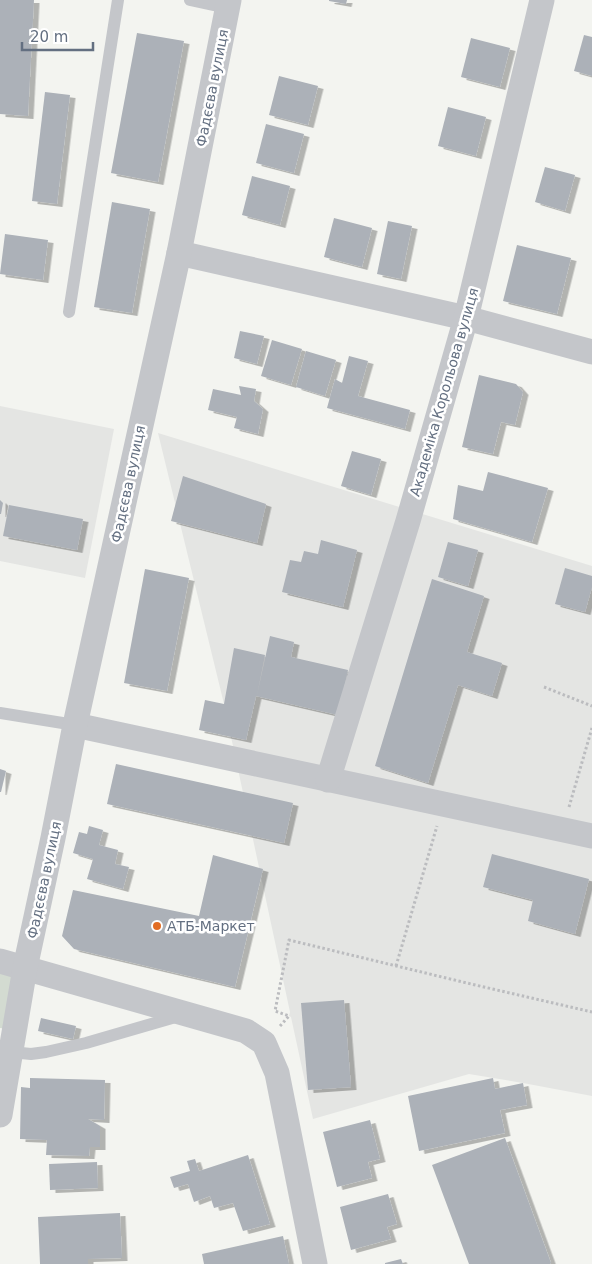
<svg xmlns="http://www.w3.org/2000/svg" width="592" height="1264" font-family="'DejaVu Sans',sans-serif">
<defs>
<filter id="shadow"><feDropShadow dx="5.5" dy="3" stdDeviation="0" flood-color="#0004"/></filter>
</defs>
<rect width="100%" height="100%" fill="#f3f4f0"/>
<g fill="#e4e5e3">
<polygon points="0,406 114,429 85,578 0,561"/>
<polygon points="158,433 592,566 592,1096 523,1083 469,1074 313,1119 291,1017 289,1016 290,1012 224,704"/>
</g>
<polygon fill="#d3dbd1" points="0,961 25,968 12,1030 0,1028"/>
<g fill="#acb1b8" filter="url(#shadow)">
<polygon points="0,0 34,0 28,116 0,114"/>
<polygon points="329,0 347,0 346,4 329,1"/>
<polygon points="137,33 184,41 158,182 111,173"/>
<polygon points="584,35 592,37 592,76 574,71"/>
<polygon points="471,38 510,48 500,87 461,77"/>
<polygon points="279,76 318,86 308,125 269,115"/>
<polygon points="45,92 70,95 57,204 32,201"/>
<polygon points="448,107 486,117 476,156 438,146"/>
<polygon points="266,124 304,134 294,173 256,163"/>
<polygon points="545,167 575,175 565,211 535,202"/>
<polygon points="252,176 290,186 280,225 242,215"/>
<polygon points="112,202 150,209 132,313 94,307"/>
<polygon points="334,218 372,228 362,267 324,257"/>
<polygon points="388,221 412,226 401,279 377,274"/>
<polygon points="5,234 48,240 43,280 0,274"/>
<polygon points="517,245 571,258 557,314 503,301"/>
<polygon points="240,331 264,336 257,364 234,358"/>
<polygon points="272,340 302,349 291,385 261,376"/>
<polygon points="306,351 336,360 325,396 296,387"/>
<polygon points="349,356 368,361 358,396 410,410 405,429 327,408 335,379 342,383"/>
<polygon points="479,375 516,384 523,392 515,425 501,422 493,454 462,447"/>
<polygon points="239,386 256,389 254,401 263,409 258,434 234,428 237,417 208,410 213,389 241,395"/>
<polygon points="352,451 381,459 371,495 341,486"/>
<polygon points="488,472 548,488 532,542 453,519 458,485 483,491"/>
<polygon points="183,476 266,504 257,543 171,521"/>
<polygon points="0,500 3,503 1,514 0,514"/>
<polygon points="9,505 83,519 77,550 3,536"/>
<polygon points="321,540 357,550 343,607 282,592 290,560 301,562 304,551 318,554"/>
<polygon points="448,542 478,550 468,586 438,577"/>
<polygon points="565,568 592,576 592,587 585,612 555,604"/>
<polygon points="145,569 189,578 167,691 124,683"/>
<polygon points="432,579 484,596 467,652 502,663 492,696 458,685 428,783 375,766"/>
<polygon points="270,636 294,642 291,657 348,670 338,715 256,696 246,740 199,730 205,700 224,704 234,648 265,655 257,695"/>
<polygon points="116,764 293,803 284,843 107,804"/>
<polygon points="0,769 6,771 1,792 0,792"/>
<polygon points="89,826 103,830 99,845 118,850 115,864 129,867 123,889 87,879 93,859 73,853 79,832 87,834"/>
<polygon points="492,854 589,879 575,934 528,921 533,900 483,887"/>
<polygon points="213,855 263,869 235,987 74,949 62,936 73,890 199,916"/>
<polygon points="344,1000 351,1087 308,1090 301,1003"/>
<polygon points="41,1018 76,1026 73,1039 38,1031"/>
<polygon points="30,1078 105,1080 104,1120 88,1119 100,1126 100,1147 90,1147 89,1156 46,1155 47,1140 20,1139 21,1087 30,1088"/>
<polygon points="493,1078 495,1089 523,1083 527,1105 500,1110 505,1133 419,1151 408,1096"/>
<polygon points="370,1120 380,1159 368,1162 372,1178 337,1187 323,1132"/>
<polygon points="505,1138 551,1263 550,1264 469,1264 432,1165"/>
<polygon points="248,1155 270,1224 243,1231 233,1203 214,1208 210,1196 194,1202 188,1184 174,1188 170,1177 190,1171 187,1161 195,1159 199,1171"/>
<polygon points="97,1162 98,1188 50,1190 49,1164"/>
<polygon points="388,1194 397,1224 387,1227 391,1239 351,1250 340,1207"/>
<polygon points="120,1213 122,1258 88,1259 88,1264 40,1264 38,1217"/>
<polygon points="283,1236 289,1264 204,1264 202,1254"/>
<polygon points="401,1259 403,1264 385,1264 385,1263"/>
</g>
<g fill="none" stroke-linecap="round" stroke-linejoin="round">
<g stroke="#bbbcbf" stroke-width="3" stroke-dasharray="2.5 2.5" stroke-linecap="butt">
<polyline points="544,687 592,706"/>
<polyline points="569,807 592,728"/>
<polyline points="396,966 437,826"/>
<polyline points="280,1026 289,1016 275,1011 289,940 471,984 592,1012"/>
</g>
<g stroke="#c4c6ca" stroke-width="12">
<polyline points="190,0 227,8"/>
<polyline points="69,312 118,0"/>
<polyline points="0,713 75,725"/>
<polyline points="11,1052 31,1054 46,1052 86,1043 179,1016"/>
</g>
<g stroke="#c4c6ca" stroke-width="25">
<polyline points="179,253 466,318 592,352"/>
<polyline points="75,725 592,836"/>
<polyline points="328,780 408,521 466,318 542,0"/>
<polyline points="0,961 246,1031 264,1043 277,1073 315,1264"/>
<polyline points="0,1115 25,968 53,838 75,725 179,253 229,0"/>
</g>
</g>
<circle fill="#e26c22" stroke="#fff" stroke-width="2" cx="157" cy="926" r="5"/>
<g text-anchor="middle" stroke-width="5" stroke-linejoin="round" paint-order="stroke">
<g font-size="14" fill="#636f81" stroke="#fff">
<text transform="translate(212 88) rotate(-79)" y="5">Фадєєва вулиця</text>
<text transform="translate(444 392) rotate(-74)" y="5">Академіка Корольова вулиця</text>
<text transform="translate(128 484) rotate(-78)" y="5">Фадєєва вулиця</text>
<text transform="translate(44 880) rotate(-78)" y="5">Фадєєва вулиця</text>
</g>
<g font-size="14" fill="#636f81" stroke="#fff" text-anchor="start">
<text x="167" y="931">АТБ-Маркет</text>
</g>
</g>
<path d="M22 42v8h71v-8" fill="none" stroke="#636f81" stroke-width="2.5"/>
<text x="30" y="42" font-size="15" fill="#636f81" stroke="#ffffff" stroke-width="4" paint-order="stroke">20 m</text>
</svg>
